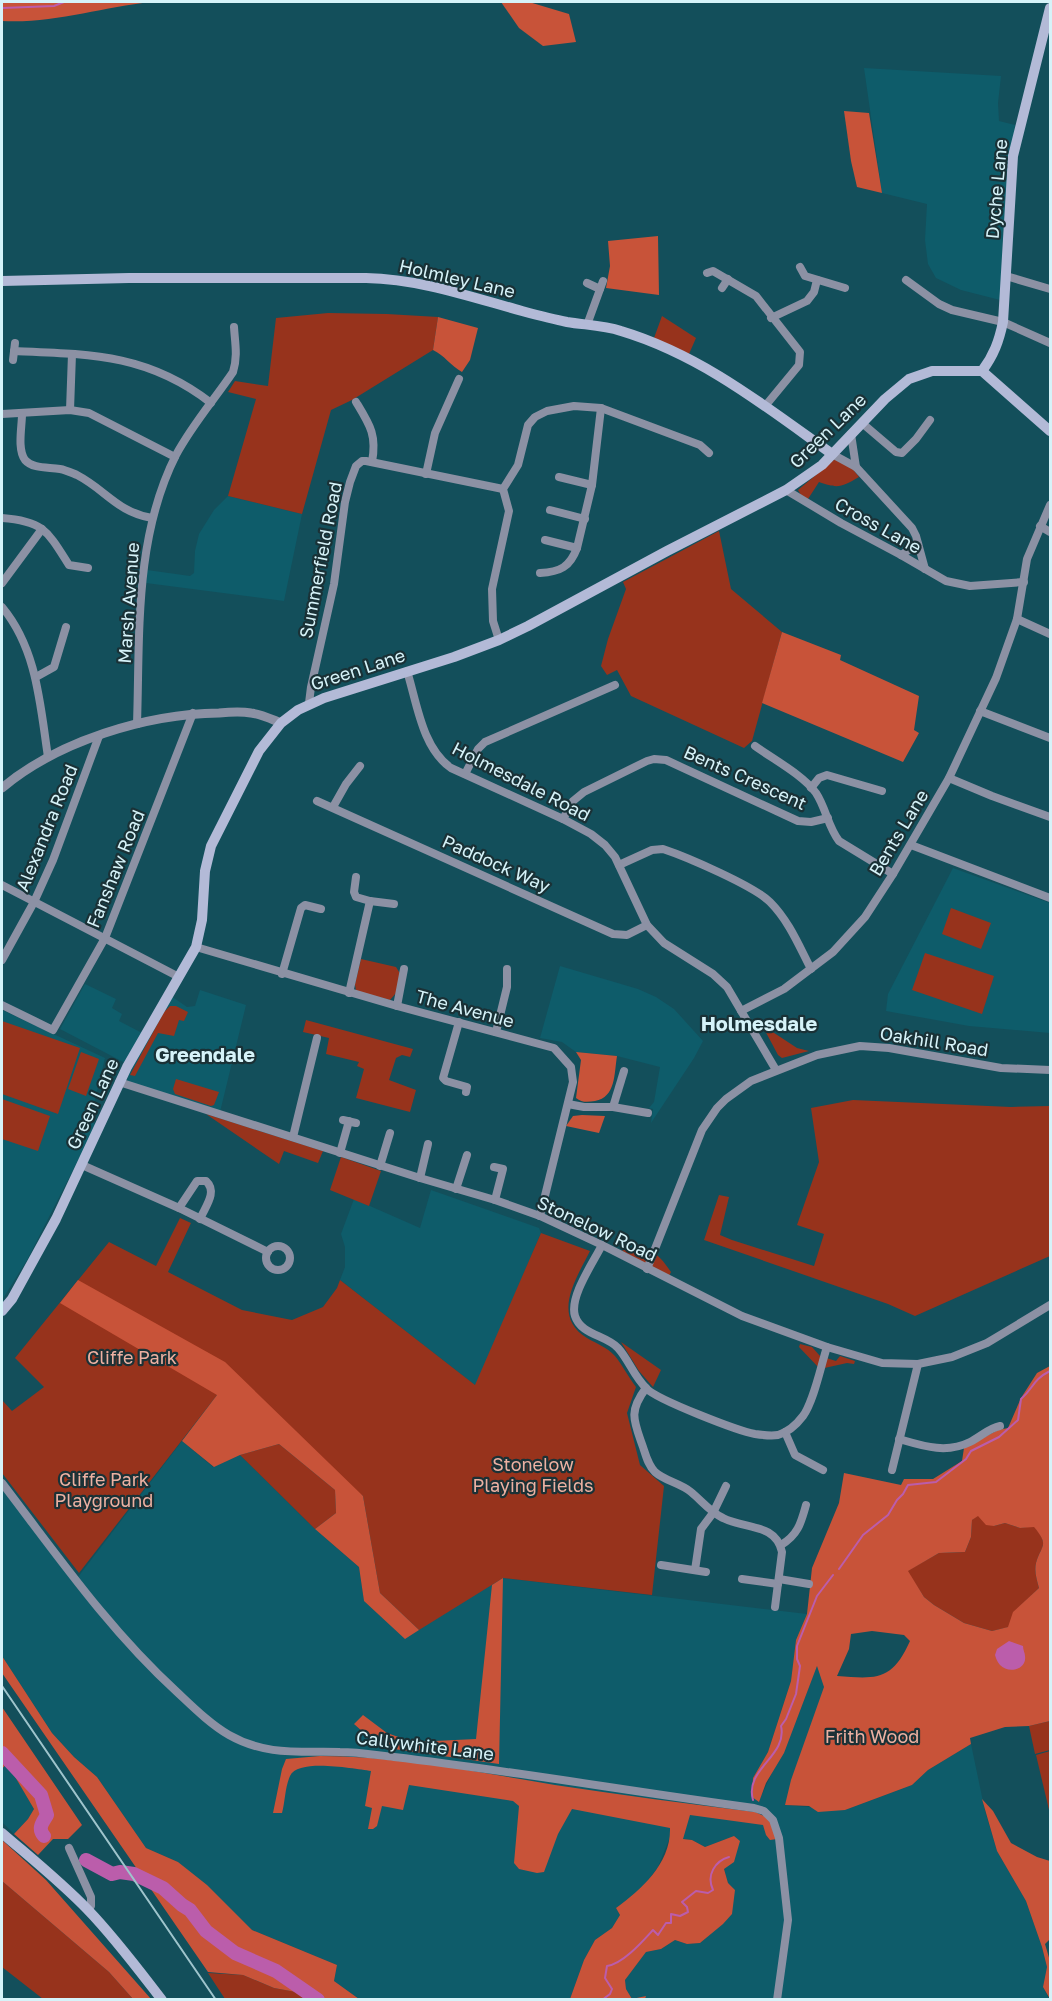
<svg xmlns="http://www.w3.org/2000/svg" width="1052" height="2001" font-family="'Golos Text',sans-serif">
<rect width="100%" height="100%" fill="#134f5b"/>
<g fill="#0e5c6a">
<polygon points="864,68 1001,76 998,103 999,121 1015,125 1003,231 1000,300 961,290 936,278 928,264 925,240 927,204 882,193"/>
<polygon points="228,496 302,514 284,601 146,583 147,570 190,576 194,573 195,551 199,534 214,510"/>
<polygon points="953,868 1050,903 1050,1033 969,1026 886,1011 888,994"/>
<polygon points="560,966 638,989 656,997 674,1009 703,1041 694,1058 651,1123 653,1109 649,1108 654,1102 660,1067 617,1056 576,1052 562,1042 540,1038"/>
<polygon points="85,984 116,999 112,1008 122,1014 119,1021 144,1034 171,996 187,1007 195,1006 200,990 246,1005 220,1112 127,1081 131,1066 60,1029"/>
<polygon points="2,1010 105,1058 90,1120 96,1125 27,1260 2,1300"/>
<polygon points="431,1190 539,1228 541,1233 476,1386 340,1280 345,1267 345,1247 341,1234 354,1199 420,1228"/>
<polygon points="182,1441 213,1467 240,1455 315,1529 359,1567 364,1601 503,1578 807,1614 796,1640 791,1681 768,1752 753,1778 759,1801 798,1716 817,1665 825,1687 785,1805 845,1810 912,1785 928,1770 971,1744 985,1811 997,1851 1026,1901 1042,1947 1047,1967 1043,1987 1049,1999 645,2000 645,1997 632,1999 626,1989 625,1980 646,1952 661,1949 675,1940 687,1944 700,1943 707,1937 728,1883 724,1869 726,1839 705,1847 692,1840 670,1837 658,1867 639,1892 616,1908 620,1915 612,1928 595,1940 584,1960 570,1999 359,1999 334,1981 337,1965 252,1930 178,1862 146,1848 97,1777 74,1757 52,1733 2,1656 2,1478 78,1577"/>
<polygon points="7,1762 34,1809 28,1819 14,1834 2,1822 2,1769"/>
</g>
<g fill="#97331c">
<polygon points="328,313 387,314 438,317 433,350 352,400 331,410 302,514 228,496 256,399 228,392 235,381 268,386 276,318"/>
<polygon points="662,316 696,338 689,354 654,338"/>
<path d="M835 459 852 468 859 477C842 487 838 489 819 482L808 499 801 495 798 490Z"/>
<polygon points="719,531 731,589 782,632 752,741 744,748 631,696 617,670 607,675 601,666 608,639 626,589 623,582"/>
<polygon points="951,908 991,923 981,949 942,934"/>
<polygon points="925,953 994,976 982,1014 912,990"/>
<polygon points="361,959 396,967 401,975 396,993 390,1000 356,991 355,984"/>
<polygon points="170,1006 176,1006 188,1012 184,1021 179,1020 174,1036 158,1033 135,1076 130,1075 164,1012"/>
<polygon points="306,1020 413,1049 410,1057 402,1055 396,1058 389,1080 416,1090 410,1112 356,1098 364,1069 357,1066 359,1062 326,1054 329,1038 303,1032"/>
<polygon points="2,1021 80,1048 58,1114 2,1094"/>
<polygon points="762,1025 797,1048 809,1051 782,1058 778,1055"/>
<polygon points="81,1052 99,1059 86,1096 68,1089"/>
<polygon points="176,1079 219,1092 214,1105 211,1106 175,1094 173,1089"/>
<polygon points="2,1099 50,1116 38,1151 2,1139"/>
<polygon points="853,1100 1011,1107 1050,1106 1050,1256 915,1316 888,1304 704,1240 719,1195 729,1197 720,1235 732,1240 814,1266 824,1234 797,1225 819,1162 811,1108"/>
<polygon points="206,1114 323,1151 318,1163 284,1151 279,1164"/>
<polygon points="341,1157 381,1171 369,1206 330,1190"/>
<path d="M180 1218 191 1223 168 1272 242 1310 292 1320 323 1307 337 1288 340 1280 475 1385 541 1233 590 1251C576 1279 551 1316 587 1338 597 1344 607 1347 615 1356 621 1363 629 1378 636 1387L627 1413 640 1465 664 1486 652 1595 503 1578 419 1630 380 1593 363 1496 217 1395 79 1573 2 1473V1400L12 1411 44 1387 15 1358 109 1242 156 1266Z"/>
<path d="M624 1249C651 1249 655 1249 671 1272L669 1276 622 1251Z"/>
<polygon points="621,1342 661,1370 653,1387 639,1371"/>
<polygon points="800,1344 812,1347 820,1356 836,1361 840,1356 855,1361 854,1364 847,1363 820,1369 799,1347"/>
<polygon points="279,1444 335,1490 336,1513 315,1529 240,1455"/>
<path d="M978 1515 994 1526 1005 1523 1020 1528 1034 1526C1050 1546 1041 1545 1036 1563 1034 1572 1037 1580 1039 1588L1014 1612 1009 1627 992 1631 964 1623 934 1605 924 1597 907 1571 939 1553 965 1552 971 1537 972 1520Z"/>
<polygon points="1050,1721 1050,1750 1035,1754 1029,1726"/>
<polygon points="1050,1751 1050,1814 1036,1755"/>
<polygon points="2,1881 109,1972 133,1999 43,1999 2,1967"/>
<polygon points="208,1973 243,1975 274,1988 297,1992 306,1999 225,1999"/>
</g>
<g fill="#c85339" fill-rule="evenodd">
<path d="M2 2H151C102 7 52 24 2 21Z"/>
<polygon points="501,2 529,2 569,14 576,42 543,46 519,28"/>
<polygon points="844,111 869,113 882,193 857,187 851,161"/>
<polygon points="658,236 659,295 606,288 610,266 608,241"/>
<path d="M438 317 478 328 470 360 462 372C451 366 444 355 433 350Z"/>
<polygon points="782,632 841,655 840,660 919,696 914,730 919,733 903,762 762,703"/>
<path d="M576 1052 617 1056C614 1074 616 1097 595 1101 588 1102 582 1103 576 1098L581 1060Z"/>
<polygon points="582,1115 605,1116 599,1133 566,1126 573,1116"/>
<polygon points="78,1280 225,1362 363,1496 380,1593 419,1630 405,1639 364,1601 359,1567 315,1529 336,1513 335,1490 279,1444 240,1455 214,1467 182,1441 217,1395 60,1303"/>
<path d="M1050 1366V1721L1029 1726 1005 1727 970 1738 971 1744 928 1770 912 1785 845 1810 818 1812 809 1806 785 1805 791 1780 824 1687 817 1666 784 1753 766 1783 759 1802 752 1797 753 1778 768 1752 791 1681 796 1640 807 1614 812 1568 839 1503 844 1473 901 1485 904 1479H933L962 1461 964 1448 998 1430 1008 1428 1021 1398 1037 1373ZM978 1516 986 1525 994 1526 1005 1523 1020 1528 1034 1527C1050 1546 1041 1545 1036 1563 1034 1572 1037 1580 1039 1588L1013 1612 1008 1627 992 1631 964 1623 934 1605 924 1597 908 1571 939 1553 965 1552 971 1537 972 1520ZM872 1631 904 1635 910 1641C892 1681 877 1679 837 1676L849 1649 851 1634Z"/>
<polygon points="503,1578 499,1764 380,1747 354,1724 363,1715 387,1733 413,1742 476,1739 492,1585"/>
<polygon points="2,1656 52,1733 74,1757 97,1777 146,1848 178,1862 207,1885 252,1930 337,1965 334,1981 359,1999 306,1999 296,1992 274,1988 243,1975 208,1972 2,1673"/>
<polygon points="2,1707 82,1825 68,1839 53,1839 38,1855 14,1834 28,1819 34,1809 7,1763 2,1769"/>
<path d="M320 1756C399 1756 478 1772 555 1785 621 1795 688 1804 755 1812L764 1816 774 1824 777 1839 770 1840 766 1835 763 1825 690 1815 683 1839 692 1840 705 1847 734 1836 740 1841 734 1862 724 1869 728 1883 735 1890 732 1914 723 1924 700 1943 687 1944 675 1940 661 1949 646 1952 625 1980 626 1989 632 1999 646 1996 645 1999H570L584 1960 595 1940 612 1928 620 1915 616 1908C642 1889 671 1863 670 1828L572 1809 558 1834 544 1872 537 1873 519 1869 514 1863 519 1806 513 1801 409 1785 403 1810 382 1806 377 1826 373 1829H368L372 1808 365 1806 371 1771C354 1769 298 1758 290 1776 285 1787 285 1802 282 1813H273L282 1769 286 1759Z"/>
<polygon points="982,1799 993,1811 1011,1843 1037,1857 1050,1861 1050,1939 1045,1944 1050,1961 1050,1999 1043,1987 1047,1967 1042,1947 1026,1901 997,1851"/>
<polygon points="2,1840 46,1880 151,1999 133,1999 109,1972 2,1881"/>
</g>
<path fill="#bb5dab" d="M1009 1641 1023 1646C1023 1650 1025 1653 1025 1656 1027 1670 1008 1674 1000 1665 997 1662 996 1658 995 1655L997 1649Z"/>
<g fill="none" stroke-linecap="round" stroke-linejoin="round">
<g stroke="#bb5dab" stroke-width="2">
<polyline points="2,8 54,6 64,2"/>
<path d="M839 1569 863 1535 888 1515 897 1500 903 1494 908 1485 936 1482 966 1459 971 1451 999 1437 1018 1420 1021 1399C1034 1388 1032 1380 1050 1371"/>
<path d="M753 1800C744 1769 788 1756 781 1726L786 1719 796 1694 800 1666 797 1659V1646L817 1596 833 1575"/>
<path d="M602 2000 610 1994 612 1989 605 1978 607 1966C623 1964 643 1941 653 1930L658 1935 666 1923H671V1914L680 1916 688 1912 687 1907 682 1902 696 1891 708 1893 713 1890C706 1875 715 1861 729 1857"/>
</g>
<g stroke="#bb5dab" stroke-width="14">
<path d="M2 1753 41 1795 47 1815C43 1822 37 1828 44 1836"/>
<polyline points="86,1860 112,1874 120,1872 134,1874 163,1888 182,1905 190,1910 206,1931 235,1953 276,1971 318,2000"/>
</g>
<g stroke="#8c91a4" stroke-width="8">
<polyline points="800,267 805,276 845,288"/>
<polyline points="707,273 713,271 756,296 800,352 799,365 766,405"/>
<polyline points="1006,276 1050,289"/>
<polyline points="906,280 939,304 952,310 1003,322 1050,343"/>
<polyline points="587,283 600,289"/>
<polyline points="722,288 728,279"/>
<polyline points="771,318 807,301 814,292 817,280"/>
<polyline points="587,325 603,281"/>
<path d="M14 351C90 354 148 354 211 403"/>
<polyline points="13,360 15,343"/>
<path d="M356 402C370 425 377 435 372 462"/>
<polyline points="70,410 72,354"/>
<polyline points="2,414 70,410 89,413 175,457"/>
<path d="M22 414C22 427 17 449 25 460 33 469 48 467 60 469 66 470 72 473 77 475 106 490 117 512 152 518"/>
<polyline points="862,423 896,452 902,453 916,439 930,420"/>
<polyline points="851,434 856,467"/>
<polyline points="832,454 856,467 912,528 916,536 925,569"/>
<polyline points="426,474 435,433 459,379"/>
<polyline points="559,477 592,485"/>
<polyline points="786,490 841,523 901,555 946,581 970,586 1024,582"/>
<polyline points="550,510 585,519"/>
<path d="M2 518C44 521 48 532 69 565L88 568"/>
<polyline points="1040,526 1050,532"/>
<polyline points="545,540 577,548"/>
<polyline points="901,555 918,544"/>
<path d="M540 573C560 572 570 567 577 548L592 485 601 408"/>
<polyline points="2,583 42,529"/>
<path d="M2 607C37 649 40 704 48 757"/>
<polyline points="1017,619 1050,634"/>
<polyline points="499,640 493,621 492,589 509,511 503,489 518,465 528,425 535,417 547,411 574,406 601,408 700,445 709,453"/>
<path d="M407 671C417 703 422 748 451 768L563 819 591 834 605 845 615 857 647 925 664 943 713 974 727 987 776 1070"/>
<polyline points="36,677 54,667 66,627"/>
<polyline points="309,703 311,687 334,584 345,502 350,482 356,466 362,461 366,461 503,489"/>
<polyline points="980,711 1050,738"/>
<path d="M137 724C140 634 134 538 176 455 192 425 214 400 233 372 238 356 235 343 234 327"/>
<path d="M755 746C773 759 803 775 816 793 826 808 828 827 839 841L893 874"/>
<polyline points="465,774 478,749 485,742 615,685"/>
<polyline points="949,778 992,796 1050,817"/>
<polyline points="811,788 819,778 827,775 882,791"/>
<polyline points="317,801 613,934 627,935 647,925"/>
<polyline points="333,807 346,784 360,766"/>
<polyline points="563,819 573,801 584,792 647,761 654,759 666,760 798,821 811,822 828,818"/>
<polyline points="911,845 1050,898"/>
<path d="M619 865 652 850 663 849C687 857 754 886 770 902 789 921 799 946 811 969"/>
<polyline points="356,877 354,892 356,897 370,901 394,904"/>
<polyline points="2,885 179,977"/>
<polyline points="196,947 397,1006 554,1048 571,1067 573,1082 540,1216"/>
<polyline points="2,960 34,902 53,860 99,736"/>
<polyline points="282,974 301,908 305,905 321,909"/>
<polyline points="349,993 370,901"/>
<polyline points="2,1005 53,1030 105,938 193,713"/>
<polyline points="397,1006 404,969"/>
<polyline points="741,1011 784,989 833,952 865,917 893,874 949,778 996,678 1017,619 1027,559 1050,505"/>
<polyline points="459,1022 443,1078 446,1081 467,1087 466,1092"/>
<polyline points="496,1032 507,987 507,969"/>
<polyline points="119,1082 420,1178 495,1200 540,1216 602,1245 742,1316 827,1347 882,1363 918,1364 952,1357 987,1343 1050,1305"/>
<polyline points="568,1104 584,1107 613,1107 648,1113"/>
<polyline points="613,1107 624,1071"/>
<polyline points="343,1120 356,1123"/>
<polyline points="293,1137 317,1038"/>
<polyline points="340,1153 349,1121"/>
<polyline points="82,1165 179,1208 268,1252"/>
<polyline points="380,1166 390,1133"/>
<polyline points="494,1167 503,1169 495,1200"/>
<polyline points="420,1178 428,1144"/>
<polyline points="456,1189 467,1155"/>
<path d="M179 1208 197 1181H206C218 1192 205 1207 200 1219"/>
<path d="M602 1245C593 1263 569 1297 575 1316 581 1335 606 1335 618 1348 629 1360 634 1377 647 1389 658 1400 738 1431 755 1434 762 1435 771 1436 778 1435 788 1432 797 1424 803 1416 814 1401 821 1365 827 1347"/>
<circle cx="278" cy="1258" r="12"/>
<polyline points="647,1269 702,1130 717,1108 726,1099 751,1081 817,1055 860,1046 889,1048 1001,1068 1050,1070"/>
<path d="M646 1388C628 1412 634 1421 643 1447 646 1456 648 1465 655 1472 665 1481 680 1483 691 1492 702 1501 710 1512 723 1518 744 1529 776 1523 782 1552L775 1607"/>
<polyline points="785,1432 795,1455 823,1470"/>
<path d="M899 1439C923 1446 946 1454 970 1442 980 1437 989 1428 1000 1426"/>
<polyline points="892,1470 918,1364"/>
<path d="M2 1483C57 1555 109 1630 177 1692 193 1707 210 1724 229 1735 266 1756 299 1751 340 1752 358 1752 376 1755 394 1757 514 1771 634 1792 754 1808L764 1811 773 1820 779 1838 788 1920 777 2000"/>
<path d="M781 1545C798 1535 801 1523 806 1505"/>
<polyline points="661,1565 706,1572"/>
<polyline points="695,1570 701,1529 713,1513 726,1486"/>
<polyline points="742,1579 778,1584"/>
<polyline points="779,1579 809,1584"/>
<polyline points="69,1848 91,1897 91,1906 88,1911"/>
</g>
<path stroke="#8c91a4" stroke-width="9" d="M2 788C58 741 146 714 219 713 229 712 240 711 251 713 261 714 271 719 281 723"/>
<g stroke="#b3bad7" stroke-width="10">
<path d="M2 281 129 278H366C420 279 471 297 522 311 537 315 552 319 567 322 584 325 603 325 621 331 701 355 765 406 832 454"/>
<path d="M982 371C994 355 999 341 1003 322L1013 156 1050 8"/>
<polyline points="982,371 1050,431"/>
<polyline points="2,1311 12,1299 56,1219 127,1067 196,947 202,920 205,871 211,846 259,751 281,723 298,710 324,698 454,657 499,640 528,626 667,551 786,490 822,465 885,399 909,379 932,371 982,371"/>
<path d="M2 1833C31 1858 61 1882 88 1910 115 1938 138 1969 162 2000"/>
</g>
<polyline stroke="#9ec4cc" stroke-width="2" points="2,1686 216,2000"/>
</g>
<g text-anchor="middle" stroke-width="4.5" stroke-linejoin="round" paint-order="stroke">
<g font-size="18" fill="#d6f3f9" stroke="#1a3136">
<text transform="translate(997 189) rotate(-85)" y="6">Dyche Lane</text>
<text transform="translate(457 279) rotate(13)" y="6">Holmley Lane</text>
<text transform="translate(828 431) rotate(-44)" y="6">Green Lane</text>
<text transform="translate(878 526) rotate(29)" y="6">Cross Lane</text>
<text transform="translate(321 560) rotate(-79)" y="6">Summerfield Road</text>
<text transform="translate(129 603) rotate(-86)" y="6">Marsh Avenue</text>
<text transform="translate(358 670) rotate(-18)" y="6">Green Lane</text>
<text transform="translate(745 778) rotate(24)" y="6">Bents Crescent</text>
<text transform="translate(521 782) rotate(27)" y="6">Holmesdale Road</text>
<text transform="translate(47 828) rotate(-68)" y="6">Alexandra Road</text>
<text transform="translate(899 833) rotate(-59)" y="6">Bents Lane</text>
<text transform="translate(496 864) rotate(24)" y="6">Paddock Way</text>
<text transform="translate(116 869) rotate(-68)" y="6">Fanshaw Road</text>
<text transform="translate(465 1009) rotate(15)" y="6">The Avenue</text>
<text transform="translate(934 1042) rotate(9)" y="6">Oakhill Road</text>
<text transform="translate(93 1104) rotate(-65)" y="6">Green Lane</text>
<text transform="translate(597 1229) rotate(25)" y="6">Stonelow Road</text>
<text transform="translate(425 1746) rotate(7)" y="6">Callywhite Lane</text>
</g>
<g font-size="18" fill="#edb1a2" stroke="#1a3136">
<text x="132" y="1364">Cliffe Park</text>
<text x="533" y="1471">Stonelow<tspan x="533" dy="21">Playing Fields</tspan></text>
<text x="104" y="1486">Cliffe Park<tspan x="104" dy="21">Playground</tspan></text>
<text x="872" y="1743">Frith Wood</text>
</g>
<g font-size="20" font-weight="bold" fill="#d6f3f9" stroke="#1a3136">
<text x="759" y="1031">Holmesdale</text>
<text x="205" y="1062">Greendale</text>
</g>
</g>
<rect width="1052" height="2001" fill="none" stroke="#d6f3f9" stroke-width="6"/>
</svg>
